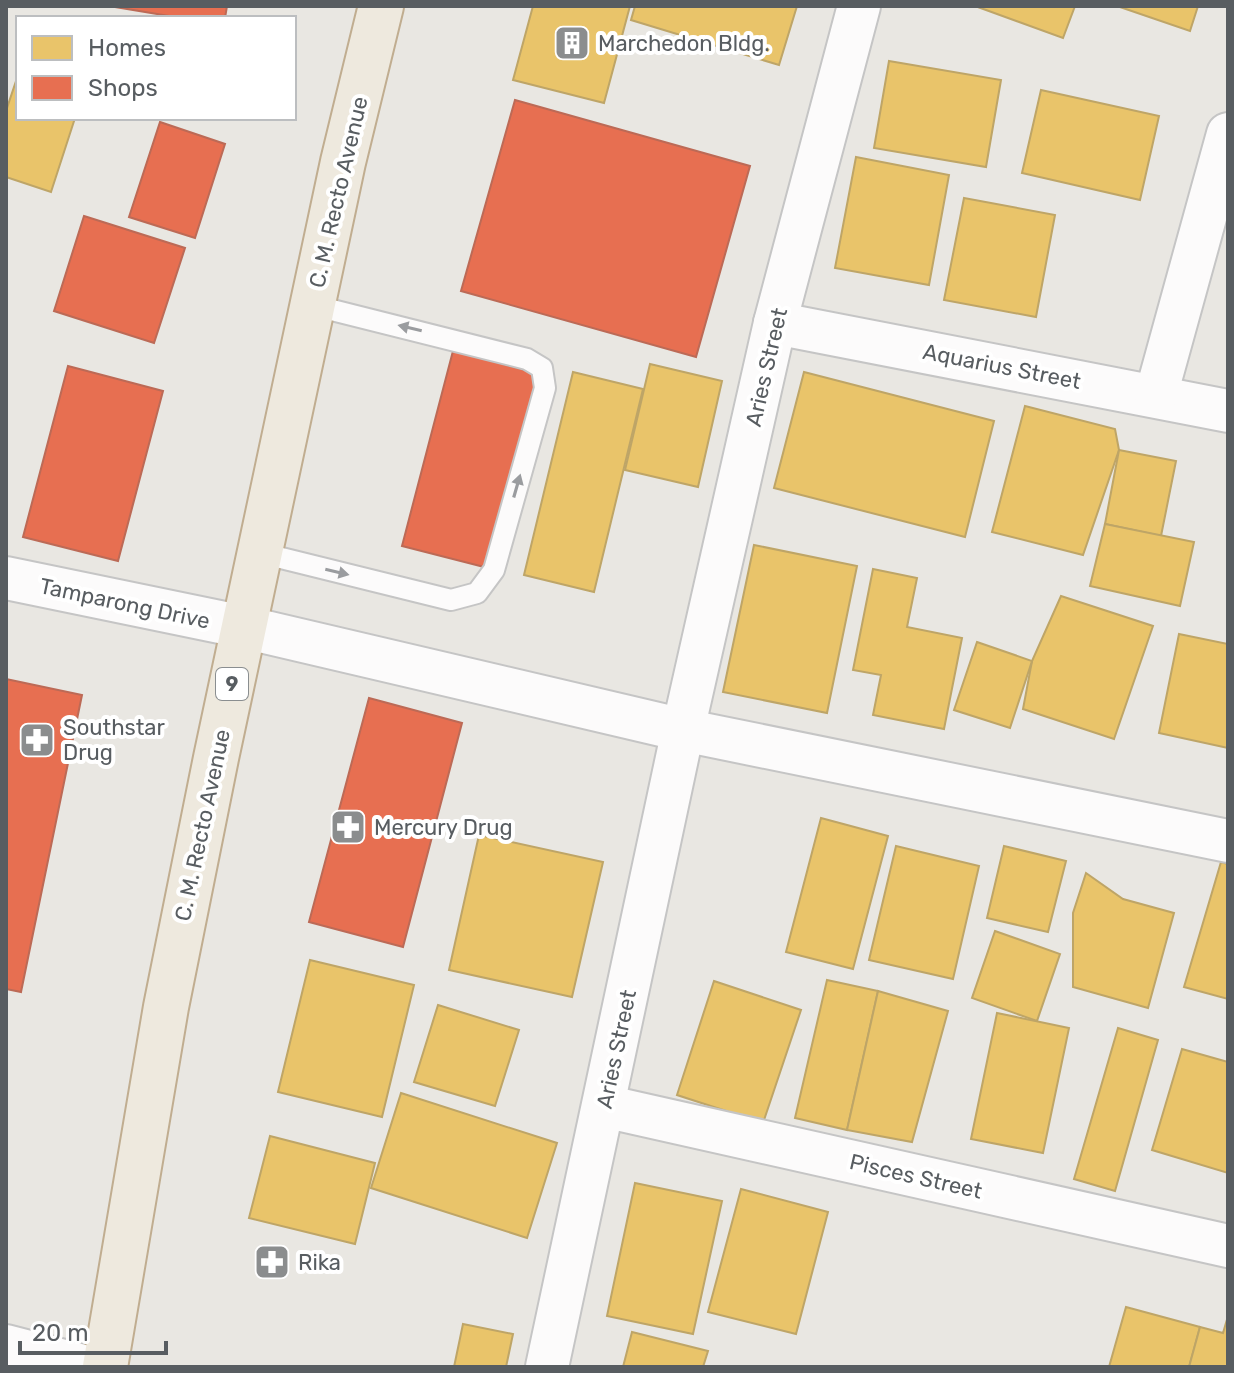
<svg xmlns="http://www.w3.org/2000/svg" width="1234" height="1373" font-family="Rubik,sans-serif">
<rect width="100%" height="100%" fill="#e9e7e2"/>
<g fill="#e9c46a" stroke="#bea567" stroke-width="2">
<polygon points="533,6 630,6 604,103 513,80"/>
<polygon points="635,6 797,6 779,65 631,20"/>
<polygon points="975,6 1075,6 1063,38"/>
<polygon points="1117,6 1198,6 1190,31"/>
<polygon points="889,61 1001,80 986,167 874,148"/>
<polygon points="18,75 18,118 75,118 51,192 6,177 6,111"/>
<polygon points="1041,90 1159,116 1140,200 1022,173"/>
<polygon points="856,157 949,175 929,285 835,268"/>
<polygon points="964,198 1055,215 1036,317 944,300"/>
<polygon points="650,364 722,381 698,487 625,470"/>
<polygon points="573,372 643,389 594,592 524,575"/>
<polygon points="804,372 994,421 965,537 774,488"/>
<polygon points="1025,406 1115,429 1119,450 1083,555 992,532"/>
<polygon points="1119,450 1176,461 1161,536 1105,524"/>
<polygon points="1105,524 1194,542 1180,606 1090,586"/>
<polygon points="754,545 857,566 827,713 723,692"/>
<polygon points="873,569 917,578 907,627 962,638 944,729 873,715 881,675 853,670"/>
<polygon points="1061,596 1153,626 1114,739 1023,709 1032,661"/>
<polygon points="1179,634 1228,644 1228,748 1159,733"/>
<polygon points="977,642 1032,661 1010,728 954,710"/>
<polygon points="821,818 888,836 853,969 786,952"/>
<polygon points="479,835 603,862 572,997 449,970"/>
<polygon points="896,846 979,866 953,979 869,960"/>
<polygon points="1004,846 1066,861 1048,932 987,918"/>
<polygon points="1221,862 1228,864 1228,999 1184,987"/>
<polygon points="1086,873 1123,899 1174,913 1148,1008 1073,987 1073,913"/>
<polygon points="995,931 1060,954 1037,1021 972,998"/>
<polygon points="310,960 414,985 382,1117 278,1092"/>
<polygon points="827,980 878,991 847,1130 795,1118"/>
<polygon points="714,981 801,1010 763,1123 677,1095"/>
<polygon points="878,991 948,1011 912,1142 847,1130"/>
<polygon points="438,1005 519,1030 495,1106 414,1082"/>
<polygon points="997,1013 1069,1028 1043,1153 971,1139"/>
<polygon points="1118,1028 1158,1040 1115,1191 1074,1179"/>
<polygon points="1182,1049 1228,1062 1228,1173 1152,1150"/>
<polygon points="401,1093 557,1143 527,1238 371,1188"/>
<polygon points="270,1136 375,1163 355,1244 249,1218"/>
<polygon points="635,1183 722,1201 693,1334 607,1316"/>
<polygon points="741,1189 828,1212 796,1334 708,1312"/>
<polygon points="1126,1307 1200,1327 1189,1367 1109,1367"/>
<polygon points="1228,1316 1228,1367 1189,1367 1200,1327 1223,1333"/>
<polygon points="463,1324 513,1334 506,1367 454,1367"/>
<polygon points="632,1332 708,1351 703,1367 623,1367"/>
</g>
<g fill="#e76f51" stroke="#bc6a56" stroke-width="2">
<polygon points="109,6 227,6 225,18 181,18"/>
<polygon points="515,100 750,166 696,357 461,291"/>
<polygon points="160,122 225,144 195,238 129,217"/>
<polygon points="84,216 185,248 154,343 54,311"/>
<polygon points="453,351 540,374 488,568 402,546"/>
<polygon points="68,366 163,391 118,561 23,537"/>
<polygon points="6,679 82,695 21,992 6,989"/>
<polygon points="369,698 462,723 403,947 309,922"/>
</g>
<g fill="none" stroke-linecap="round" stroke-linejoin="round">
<defs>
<polyline id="lane" points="261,553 451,600 477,593 494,570 545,388 542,368 527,359 312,305"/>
<g id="street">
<polyline points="775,323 1228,411"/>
<polyline points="1156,395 1228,134"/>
<polyline points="6,578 244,627 683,730 1228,841"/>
<polyline points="604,1106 1228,1246"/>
<polyline points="6,1346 87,1367"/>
<polyline points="547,1367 683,730 775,323 859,6"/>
</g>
<polyline id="highway" points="105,1367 166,1007 216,758 343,162 381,6"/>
</defs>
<use href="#lane" stroke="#c5c5c5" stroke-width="24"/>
<use href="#street" stroke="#c5c5c5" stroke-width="46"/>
<use href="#highway" stroke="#c0ad90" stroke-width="48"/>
<use href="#lane" stroke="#fcfbfb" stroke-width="20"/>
<use href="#street" stroke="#fcfbfb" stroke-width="42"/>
<use href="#highway" stroke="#eee9de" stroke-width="44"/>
</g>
<defs><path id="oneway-solid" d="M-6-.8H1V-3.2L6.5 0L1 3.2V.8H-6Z" transform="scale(2)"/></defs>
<g fill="#9a9c9f">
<use href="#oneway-solid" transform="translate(410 328) rotate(-167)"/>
<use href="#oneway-solid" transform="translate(517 486) rotate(-74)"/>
<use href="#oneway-solid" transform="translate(337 572) rotate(13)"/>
</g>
<defs>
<symbol id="building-square" viewBox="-11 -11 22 22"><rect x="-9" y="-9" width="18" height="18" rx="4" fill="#8b8d8e" stroke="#fff"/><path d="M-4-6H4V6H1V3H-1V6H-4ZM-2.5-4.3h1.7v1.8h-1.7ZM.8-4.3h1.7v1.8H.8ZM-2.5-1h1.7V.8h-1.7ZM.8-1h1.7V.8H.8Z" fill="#fff"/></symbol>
<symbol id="pharmacy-square" viewBox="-11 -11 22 22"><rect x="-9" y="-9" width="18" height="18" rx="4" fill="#8b8d8e" stroke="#fff"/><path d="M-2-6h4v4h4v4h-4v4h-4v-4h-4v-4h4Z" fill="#fff"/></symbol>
</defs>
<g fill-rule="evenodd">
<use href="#building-square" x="552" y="23" width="40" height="40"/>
<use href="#pharmacy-square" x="17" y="720" width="40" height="40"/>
<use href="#pharmacy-square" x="328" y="807" width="40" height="40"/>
<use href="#pharmacy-square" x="252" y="1242" width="40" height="40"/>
</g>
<g text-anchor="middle" stroke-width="8" stroke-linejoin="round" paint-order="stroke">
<rect fill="#fff" stroke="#8a8e90" stroke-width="2" x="216" y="668" width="32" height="32" rx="6"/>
<g font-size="20" font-weight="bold" fill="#585d61">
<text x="232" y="691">9</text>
</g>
<g font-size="22" fill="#585d61" stroke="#fff" text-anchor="start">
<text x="598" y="51">Marchedon Bldg.</text>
<text x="63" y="735">Southstar<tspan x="63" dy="25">Drug</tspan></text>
<text x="374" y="835">Mercury Drug</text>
<text x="298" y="1270">Rika</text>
</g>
<g font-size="22" fill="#585d61" stroke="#fff">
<text transform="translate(338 192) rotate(-77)" y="8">C. M. Recto Avenue</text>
<text transform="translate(1002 366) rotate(11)" y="8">Aquarius Street</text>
<text transform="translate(766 367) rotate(-77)" y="8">Aries Street</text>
<text transform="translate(125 603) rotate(12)" y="8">Tamparong Drive</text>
<text transform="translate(202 825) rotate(-78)" y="8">C. M. Recto Avenue</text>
<text transform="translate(616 1049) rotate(-78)" y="8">Aries Street</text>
<text transform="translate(916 1176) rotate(13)" y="8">Pisces Street</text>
</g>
</g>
<rect width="1234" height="1373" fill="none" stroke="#585d61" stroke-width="16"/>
<rect x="16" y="16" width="280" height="104" fill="#ffffff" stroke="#bcbec0" stroke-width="2"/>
<rect x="32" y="36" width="40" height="24" fill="#e9c46a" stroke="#bcbec0" stroke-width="2"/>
<text x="88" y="56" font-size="24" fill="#585d61">Homes</text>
<rect x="32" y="76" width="40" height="24" fill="#e76f51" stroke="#bcbec0" stroke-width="2"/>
<text x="88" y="96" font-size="24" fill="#585d61">Shops</text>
<path d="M20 1341v12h146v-12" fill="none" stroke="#585d61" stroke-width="4"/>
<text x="32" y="1341" font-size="24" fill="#585d61" stroke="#ffffff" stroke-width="6" paint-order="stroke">20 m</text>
</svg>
